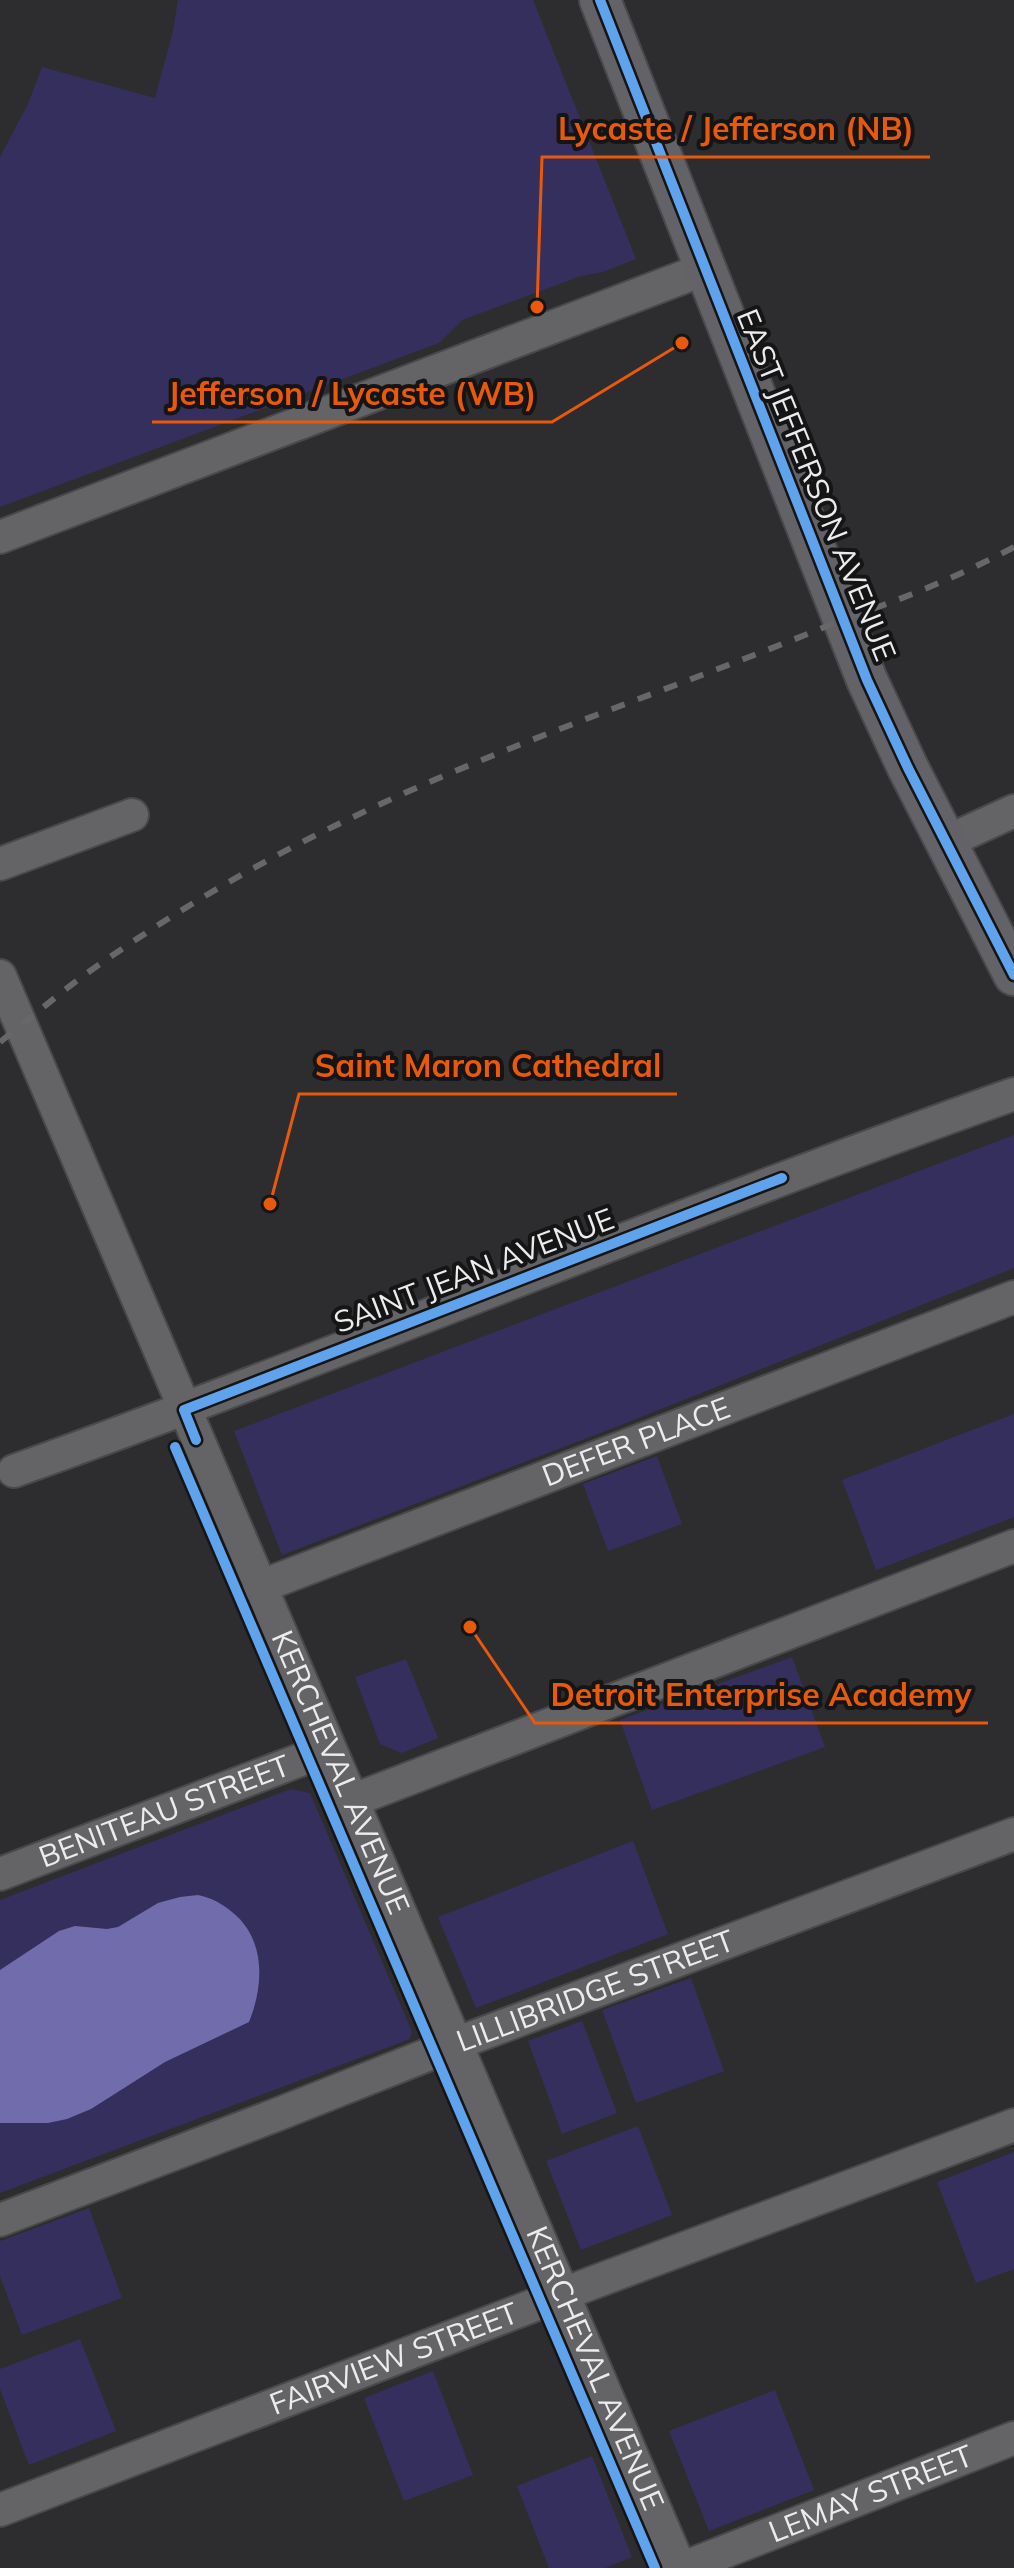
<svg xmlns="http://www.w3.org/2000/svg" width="1014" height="2568" font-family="Mulish,sans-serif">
<rect width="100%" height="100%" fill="#2d2d2f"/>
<g fill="#352f5d">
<polygon points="178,0 533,0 636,259 603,272 581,276 462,320 439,343 0,507 0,157 28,104 42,67 155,98 173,31"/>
<polygon points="1014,1135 1014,1268 621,1425 282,1555 234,1431"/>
<polygon points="1014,1414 1014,1517 876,1570 842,1480"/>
<polygon points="657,1456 682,1524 608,1551 583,1484"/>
<polygon points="792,1657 825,1747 652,1810 620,1720"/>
<polygon points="406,1659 438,1738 402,1753 380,1744 355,1677"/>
<polygon points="291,1789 310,1793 412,2032 410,2039 0,2193 0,1900"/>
<polygon points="633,1841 668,1934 476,2008 438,1917"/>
<polygon points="691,1978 724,2071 636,2103 602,2010"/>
<polygon points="582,2021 617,2113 562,2134 528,2041"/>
<polygon points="638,2126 672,2215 581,2250 546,2161"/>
<polygon points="1014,2152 1014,2269 976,2283 937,2182"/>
<polygon points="89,2208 122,2298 22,2335 0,2276 0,2241"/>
<polygon points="80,2339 116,2431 29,2465 0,2389 0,2369"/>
<polygon points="433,2371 473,2475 404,2501 364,2398"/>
<polygon points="775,2390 814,2490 709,2531 669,2431"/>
<polygon points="592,2456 632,2557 605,2568 549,2568 517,2486"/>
</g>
<path fill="#716dac" d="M198 1895C212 1898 221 1903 232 1912 266 1939 264 1985 249 2022L165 2062 91 2109 67 2119 48 2123H0V1970L59 1931 75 1926 107 1929 118 1927 158 1903 180 1897Z"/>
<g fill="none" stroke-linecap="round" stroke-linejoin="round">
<defs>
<g id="minor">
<polyline points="0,537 705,269"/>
<polyline points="946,842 1014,811"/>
<polyline points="0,864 132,815"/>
<path id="s1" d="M0 976 680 2568"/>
<path d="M14 1471C349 1351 678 1213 1014 1094"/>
<path id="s2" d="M259 1587 1014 1297"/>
<polyline points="351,1801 1014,1546"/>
<path id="s3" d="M0 1874 329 1749"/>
<path id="s4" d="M0 2220 281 2113 455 2044 1014 1834"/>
<path id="s5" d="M0 2510 592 2283 1014 2125"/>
<path id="s6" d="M683 2568 1014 2438"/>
</g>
<polyline id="major" points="600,0 867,680 908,768 1014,975"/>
</defs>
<use href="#minor" stroke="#49494b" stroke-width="36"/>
<use href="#major" stroke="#49494b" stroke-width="44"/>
<use href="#minor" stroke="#646466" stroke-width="32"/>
<use href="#major" stroke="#636367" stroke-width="40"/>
<path stroke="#676769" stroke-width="6" stroke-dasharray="14 14" stroke-linecap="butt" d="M0 1042C30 1019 59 993 90 971 172 913 260 861 351 818 510 741 681 687 844 619 903 599 960 576 1014 547"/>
<defs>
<g id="cycleway">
<polyline points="600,0 867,680 908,768 1014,975"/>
<polyline points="196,1440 184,1410 782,1178"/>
<polyline points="175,1447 655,2568"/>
</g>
</defs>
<use href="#cycleway" stroke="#151516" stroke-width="15"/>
<use href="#cycleway" stroke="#60a3ed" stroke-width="10"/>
</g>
<g text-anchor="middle" stroke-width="8" stroke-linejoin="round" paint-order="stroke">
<g font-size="30" fill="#ececee" stroke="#151516">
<text transform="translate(816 485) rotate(68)" y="10">EAST JEFFERSON AVENUE</text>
<text transform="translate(474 1271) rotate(-21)" y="10">SAINT JEAN AVENUE</text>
<text dy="10" stroke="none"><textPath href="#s2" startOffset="404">DEFER PLACE</textPath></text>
<text dy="10" stroke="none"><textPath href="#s1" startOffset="866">KERCHEVAL AVENUE</textPath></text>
<text dy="10" stroke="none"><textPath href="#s3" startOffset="176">BENITEAU STREET</textPath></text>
<text dy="10" stroke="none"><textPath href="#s4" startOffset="638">LILLIBRIDGE STREET</textPath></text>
<text dy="10" stroke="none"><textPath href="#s5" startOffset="422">FAIRVIEW STREET</textPath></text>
<text dy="10" stroke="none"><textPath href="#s1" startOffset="1514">KERCHEVAL AVENUE</textPath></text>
<text dy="10" stroke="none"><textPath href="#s6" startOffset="202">LEMAY STREET</textPath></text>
</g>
</g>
<path fill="none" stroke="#e8590c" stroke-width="3" d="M537 307L542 157H930M682 343L552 422H152M270 1204L299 1094H677M470 1627L535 1723H988"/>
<g fill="#e8590c" stroke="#151516" stroke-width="3">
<circle cx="537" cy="307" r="8"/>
<circle cx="682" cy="343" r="8"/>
<circle cx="270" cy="1204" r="8"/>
<circle cx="470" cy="1627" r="8"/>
</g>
<g font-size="32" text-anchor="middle" font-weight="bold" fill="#e8590c" stroke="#151516" stroke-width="8" stroke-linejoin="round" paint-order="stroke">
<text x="736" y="140">Lycaste / Jefferson (NB)</text>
<text x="352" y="405">Jefferson / Lycaste (WB)</text>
<text x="488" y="1077">Saint Maron Cathedral</text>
<text x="761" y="1706">Detroit Enterprise Academy</text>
</g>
</svg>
